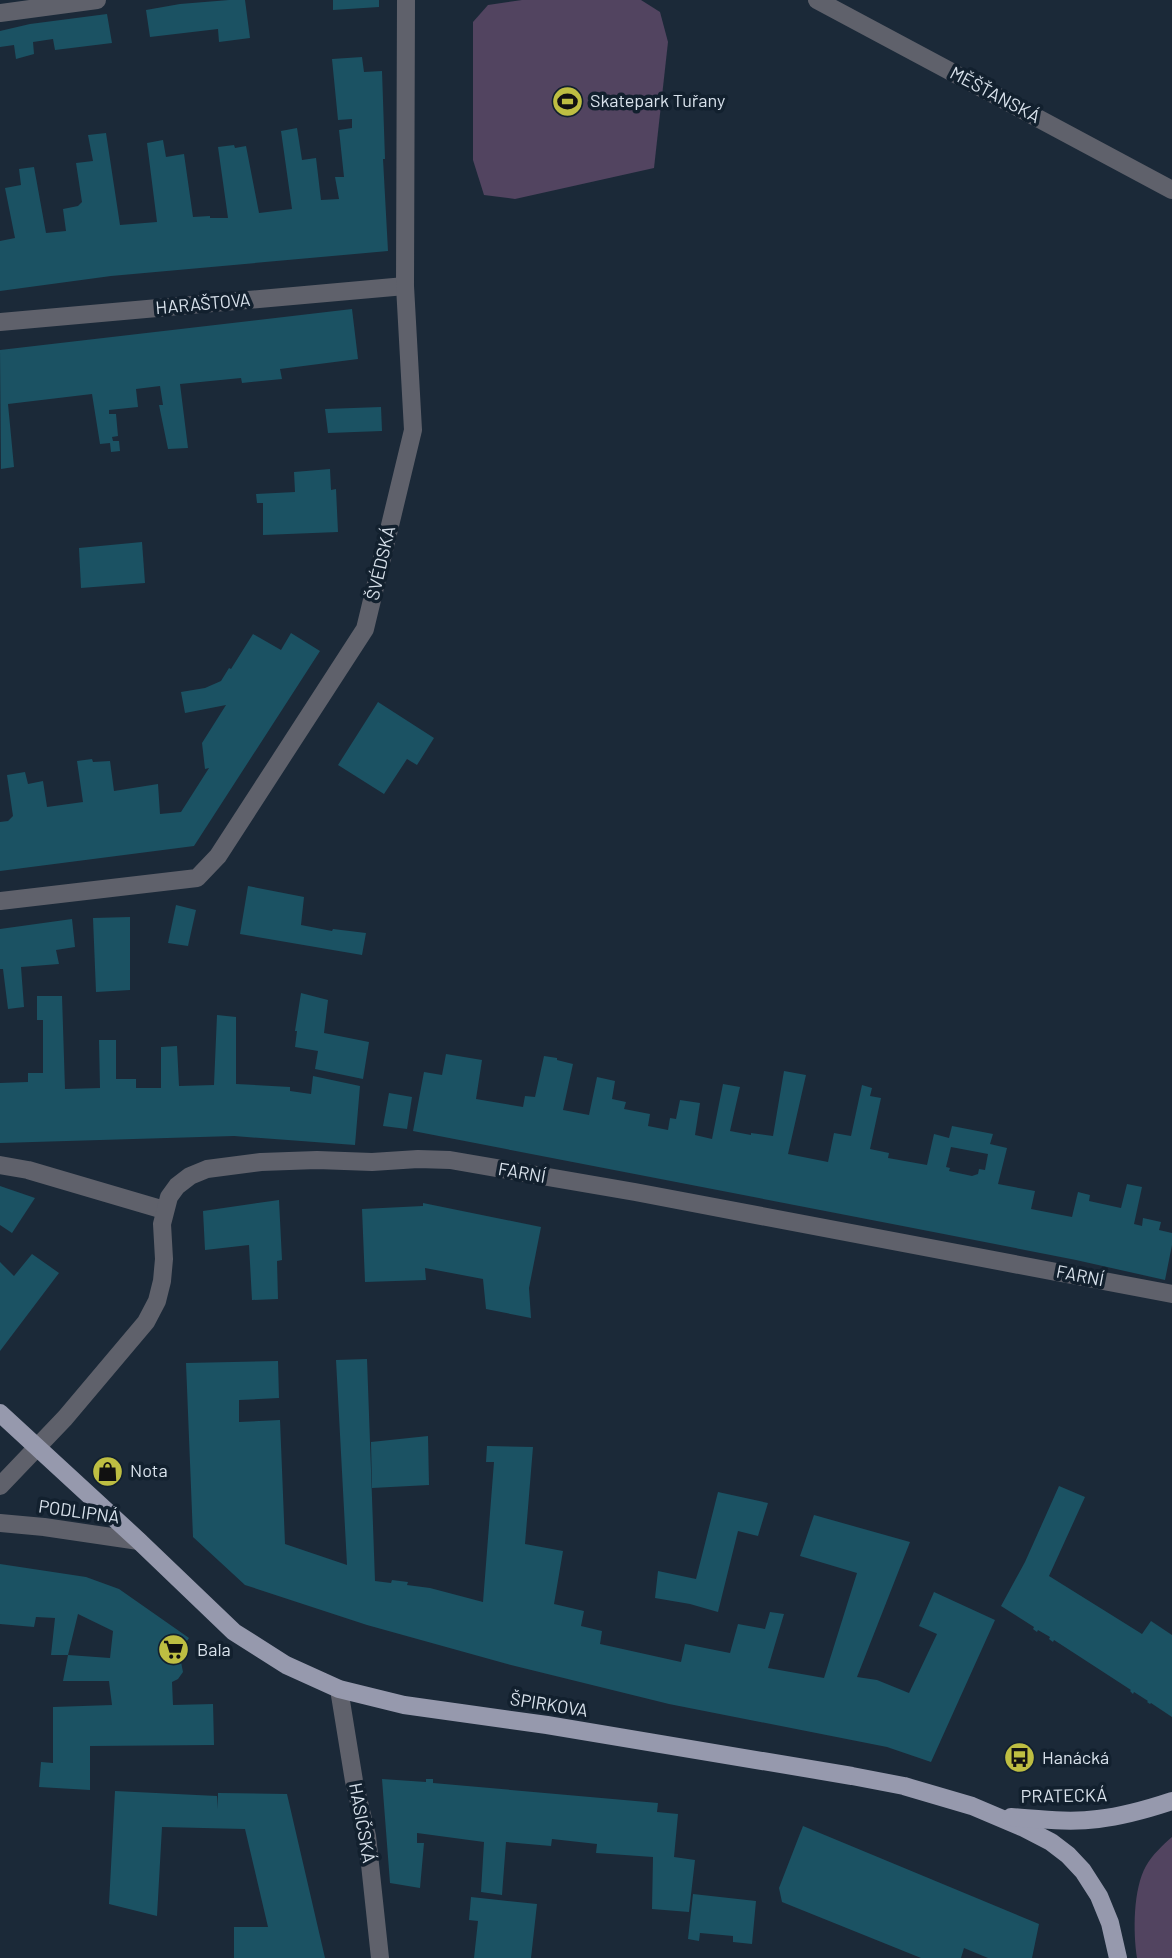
<svg xmlns="http://www.w3.org/2000/svg" width="1172" height="1958" font-family="Barlow,sans-serif">
<rect width="100%" height="100%" fill="#1b2938"/>
<g fill="#524460">
<polygon points="522,0 641,0 660,12 668,42 654,168 515,199 484,195 473,160 473,22 488,5"/>
<path d="M1172 1837V1958H1137C1133 1932 1133 1889 1146 1866 1152 1855 1163 1845 1172 1837Z"/>
</g>
<g fill="#1b5263" fill-rule="evenodd">
<polygon points="229,0 245,0 250,38 219,42 218,29 150,37 146,10 180,4"/>
<polygon points="333,0 379,0 379,7 333,10"/>
<polygon points="107,14 112,43 55,50 53,39 33,42 34,54 16,59 14,45 0,47 0,31 30,24"/>
<polygon points="362,57 364,72 382,71 385,159 383,159 388,251 111,276 0,291 0,241 15,238 5,188 21,185 19,169 34,167 46,233 66,231 63,209 78,206 82,202 76,163 93,161 88,135 106,133 120,225 157,222 147,143 163,140 166,157 184,154 193,217 210,216 210,218 228,218 218,147 234,145 235,148 246,146 259,213 292,209 281,131 297,128 302,160 316,158 321,200 339,199 335,177 344,177 339,130 352,128 352,119 338,120 332,59"/>
<polygon points="352,309 358,359 280,369 282,379 242,383 241,378 180,384 188,448 168,449 159,405 163,405 160,386 136,389 138,407 109,410 109,414 116,414 118,436 112,437 113,441 119,441 120,451 111,452 110,443 100,444 92,394 8,404 14,467 1,469 0,350"/>
<polygon points="381,407 382,431 328,433 325,409"/>
<polygon points="330,469 331,490 336,489 338,532 263,535 263,503 257,503 256,494 295,492 294,472"/>
<polygon points="142,542 145,583 81,588 79,548"/>
<polygon points="291,633 320,651 194,846 0,871 0,822 8,821 13,816 7,775 25,772 28,784 43,781 47,807 83,802 77,761 92,759 93,762 110,761 114,791 158,784 160,814 181,812 209,768 205,769 202,743 226,705 185,713 181,692 205,688 221,681 229,668 231,669 253,634 281,650"/>
<polygon points="378,702 434,738 417,765 407,759 384,794 338,765"/>
<polygon points="248,886 304,897 301,925 332,931 333,929 366,933 362,955 240,934"/>
<polygon points="176,905 196,910 188,946 168,943"/>
<polygon points="130,917 130,990 96,992 93,918"/>
<polygon points="72,919 75,947 56,950 59,964 21,967 24,1007 8,1009 3,969 0,969 0,929"/>
<polygon points="301,993 328,1000 324,1033 369,1042 363,1079 315,1069 318,1051 295,1047 297,1031 295,1031"/>
<polygon points="37,996 62,996 65,1089 100,1088 99,1040 116,1040 116,1079 136,1079 136,1088 161,1088 161,1047 177,1046 179,1086 214,1085 217,1015 236,1017 236,1084 290,1087 290,1091 311,1094 313,1076 360,1086 355,1145 234,1136 0,1143 0,1083 28,1082 28,1073 43,1073 43,1020 37,1020"/>
<path d="M446 1054 482 1060 476 1099 523 1107 525 1096 535 1097 544 1056 557 1058V1060L573 1064 563 1110 589 1115 597 1077 615 1081 612 1099 626 1102 624 1109 650 1114 648 1126 668 1130 670 1118 676 1119 680 1100 700 1103 695 1135 712 1139 723 1084 740 1087 730 1131 751 1135V1133L773 1136 784 1071 806 1075 788 1154 828 1162 834 1133 851 1136 862 1085 872 1088 870 1096 881 1098 870 1149 889 1153 888 1158 927 1165 934 1134 949 1138 952 1126 993 1134 990 1144 1007 1148 998 1184 1035 1191 1031 1209 1072 1217 1078 1192 1090 1195 1089 1201 1121 1208 1127 1184 1142 1187 1134 1224 1142 1226 1143 1218 1161 1222 1159 1230 1172 1233V1245L1165 1280 1076 1260 913 1228 413 1131 424 1072 442 1075ZM951 1147 988 1154 985 1170 979 1169 978 1174 972 1176 949 1171 950 1168 946 1167Z"/>
<polygon points="389,1093 412,1097 407,1129 383,1126"/>
<polygon points="0,1186 35,1198 12,1233 0,1225"/>
<polygon points="279,1200 282,1260 277,1261 278,1299 252,1300 249,1245 205,1250 203,1211"/>
<polygon points="423,1203 541,1227 529,1288 531,1318 486,1309 483,1279 425,1268 426,1280 365,1282 362,1209 423,1206"/>
<polygon points="32,1254 59,1273 0,1351 0,1262 14,1276"/>
<polygon points="367,1359 375,1581 391,1583 392,1580 408,1582 407,1585 430,1588 483,1602 494,1462 486,1462 487,1446 533,1447 525,1544 563,1551 554,1604 584,1611 581,1626 602,1631 600,1644 681,1662 685,1644 730,1653 738,1624 765,1629 770,1612 784,1614 768,1668 824,1678 857,1573 800,1556 814,1515 910,1542 857,1677 877,1680 909,1693 937,1634 919,1626 934,1592 995,1620 931,1762 887,1747 669,1704 511,1665 367,1625 245,1585 193,1537 186,1363 278,1361 279,1398 239,1400 239,1422 280,1420 285,1544 347,1565 336,1360"/>
<polygon points="428,1436 429,1485 372,1488 371,1442"/>
<polygon points="1059,1486 1085,1497 1049,1576 1142,1634 1151,1621 1172,1635 1172,1717 1151,1703 1150,1704 1147,1702 1148,1701 1134,1692 1133,1694 1130,1691 1131,1690 1054,1640 1053,1642 1049,1639 1050,1637 1038,1630 1037,1632 1033,1629 1034,1627 1001,1606 1025,1562"/>
<polygon points="718,1492 768,1503 758,1536 738,1531 718,1612 690,1604 655,1598 658,1571 696,1579"/>
<polygon points="0,1564 86,1577 119,1589 189,1638 177,1656 181,1662 183,1672 178,1679 172,1682 173,1705 213,1704 214,1745 90,1746 90,1790 39,1787 41,1762 53,1763 53,1707 112,1705 109,1681 63,1681 68,1655 110,1658 113,1631 78,1614 68,1655 51,1655 55,1618 36,1617 34,1627 0,1624"/>
<polygon points="382,1779 426,1782 426,1779 433,1779 433,1783 658,1803 657,1812 678,1814 674,1857 695,1860 689,1912 652,1909 653,1857 596,1853 597,1844 552,1839 551,1846 506,1842 502,1895 481,1892 484,1842 417,1833 417,1843 424,1843 420,1888 390,1883"/>
<polygon points="115,1791 217,1796 218,1809 218,1793 287,1794 325,1958 234,1958 234,1927 268,1927 245,1829 162,1827 157,1916 109,1904"/>
<polygon points="803,1826 1039,1924 1032,1958 988,1958 964,1948 961,1958 921,1958 782,1902 779,1888"/>
<polygon points="693,1894 756,1901 752,1944 733,1942 733,1936 700,1933 699,1941 688,1939"/>
<polygon points="471,1897 537,1904 531,1958 474,1958 478,1921 469,1920"/>
</g>
<g fill="none" stroke-linecap="round" stroke-linejoin="round">
<g stroke="#5f616b" stroke-width="18">
<polyline points="817,0 1172,190"/>
<polyline points="0,13 97,0"/>
<polyline points="0,322 405,286"/>
<polyline points="0,901 197,878 218,856 365,629 413,430 405,286 406,0"/>
<polyline points="0,1165 28,1170 164,1210"/>
<polyline points="0,1486 65,1418 146,1322 157,1301 162,1281 164,1259 162,1224 169,1197 177,1186 190,1176 207,1169 261,1162 317,1160 372,1162 418,1159 450,1160 635,1192 1172,1294"/>
<polyline points="0,1523 44,1527 139,1541"/>
<polyline points="339,1689 354,1781 367,1836 380,1958"/>
</g>
<g stroke="#9699ad" stroke-width="18">
<polyline points="0,1413 139,1541 234,1632 286,1665 339,1689 404,1705 547,1725 852,1776 904,1786 972,1806 1024,1828 1051,1842 1068,1855 1083,1871 1099,1896 1110,1923 1118,1958"/>
<path d="M1011 1817C1039 1819 1069 1823 1098 1819 1123 1816 1148 1809 1172 1801"/>
</g>
</g>
<defs>
<symbol id="stadium-disc" viewBox="-11 -11 22 22"><circle r="9.5" fill="#bebe42" stroke="#12202e"/><path d="M0-5a6.5 5 0 1 0 0 10a6.5 5 0 1 0 0-10ZM-3.5-1.8h7v3.6h-7Z" fill="#111"/></symbol>
<symbol id="shop-disc" viewBox="-11 -11 22 22"><circle r="9.5" fill="#bebe42" stroke="#12202e"/><path d="M-5-2.5h2.3a2.7 3.5 0 0 1 5.4 0H5L5.5 6h-11ZM-1.5-2.5h3a1.5 2.3 0 0 0-3 0Z" fill="#111"/></symbol>
<symbol id="supermarket-disc" viewBox="-11 -11 22 22"><circle r="9.5" fill="#bebe42" stroke="#12202e"/><path d="M-6-5.5h2.5l.6 2H6L4.5 2H-2.5L-4.4-4H-6ZM-1.5 3.2a1.3 1.3 0 1 0 .1 0ZM3 3.2a1.3 1.3 0 1 0 .1 0Z" fill="#111"/></symbol>
<symbol id="bus-disc" viewBox="-11 -11 22 22"><circle r="9.5" fill="#bebe42" stroke="#12202e"/><path d="M-5-6H5V4H4V6H2V4H-2V6H-4V4H-5ZM-3.5-4V0h7V-4ZM-3.5 1.2v1.5H-2V1.2ZM2 1.2v1.5H3.5V1.2Z" fill="#111"/></symbol>
</defs>
<g fill-rule="evenodd">
<use href="#stadium-disc" x="550" y="84" width="35" height="35"/>
<use href="#shop-disc" x="90" y="1454" width="35" height="35"/>
<use href="#supermarket-disc" x="156" y="1632" width="35" height="35"/>
<use href="#bus-disc" x="1002" y="1740" width="35" height="35"/>
</g>
<g text-anchor="middle" stroke-width="7" stroke-linejoin="round" paint-order="stroke">
<g font-size="18" fill="#d9e2ec" stroke="#12202e">
<text transform="translate(995 95) rotate(28)" y="6">MĚŠŤANSKÁ</text>
<text transform="translate(203 304) rotate(-5)" y="6">HARAŠTOVA</text>
<text transform="translate(381 563) rotate(-77)" y="6">ŠVÉDSKÁ</text>
<text transform="translate(522 1173) rotate(10)" y="6">FARNÍ</text>
<text transform="translate(1080 1276) rotate(11)" y="6">FARNÍ</text>
<text transform="translate(79 1512) rotate(8)" y="6">PODLIPNÁ</text>
<text transform="translate(549 1705) rotate(9)" y="6">ŠPIRKOVA</text>
<text transform="translate(1064 1796) rotate(-1)" y="6">PRATECKÁ</text>
<text transform="translate(362 1823) rotate(80)" y="6">HASIČSKÁ</text>
</g>
<g font-size="18" fill="#d9e2ec" stroke="#12202e" text-anchor="start">
<text x="590" y="107">Skatepark Tuřany</text>
<text x="130" y="1477">Nota</text>
<text x="197" y="1656">Bala</text>
<text x="1042" y="1764">Hanácká</text>
</g>
</g>
</svg>
